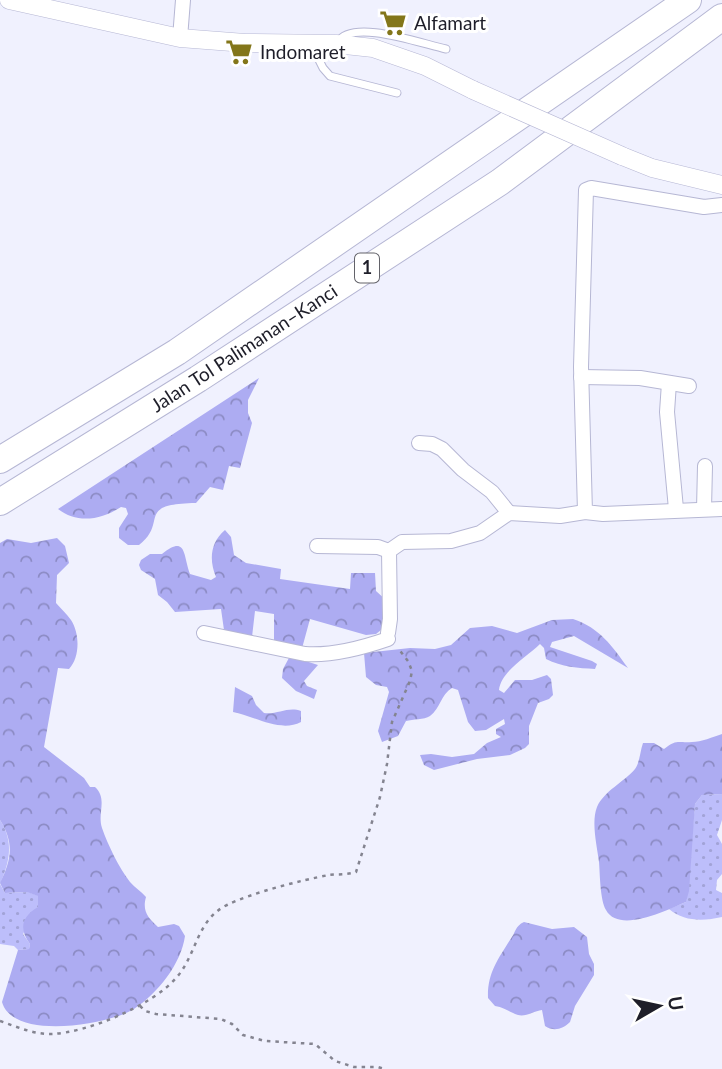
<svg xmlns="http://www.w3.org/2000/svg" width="722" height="1069" font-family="Lato,sans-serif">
<defs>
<pattern id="grass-dots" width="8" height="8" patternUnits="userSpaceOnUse" patternTransform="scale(1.75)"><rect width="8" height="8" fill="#bdbefb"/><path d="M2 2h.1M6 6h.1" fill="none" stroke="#a2a3d7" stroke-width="1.8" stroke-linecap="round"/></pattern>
<pattern id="forest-crowns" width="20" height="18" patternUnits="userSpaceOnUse" patternTransform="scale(1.75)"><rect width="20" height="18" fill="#adacf2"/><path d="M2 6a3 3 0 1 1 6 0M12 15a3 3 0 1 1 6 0" fill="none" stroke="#8c8bc4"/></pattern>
</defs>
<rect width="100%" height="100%" fill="#f0f1fe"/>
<g fill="url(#grass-dots)">
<path d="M722 794V820L717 835 722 844V874L717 880 716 890 722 893V917C704 921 684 922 669 909L686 902 695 804 702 795Z"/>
<path d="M0 820C14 842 10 861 0 884L5 893 28 892 39 896 38 907 23 934 30 944 29 949 18 950 14 946 0 944Z"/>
</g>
<g fill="url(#forest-crowns)">
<path d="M259 378 248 400V413L252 423 240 468 229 466 223 490 210 487 196 503C134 504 169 522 139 545H128L119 538V528L128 514 126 508 121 507C101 520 77 524 58 509Z"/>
<path d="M225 530 231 537 234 555 246 563 281 569 280 579 350 589 351 573H375L376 591 387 601 386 626 376 634 366 635 310 619 301 652 274 644V614L255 611 252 637 224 630 221 609 175 612 167 602 158 595 155 579 141 570 139 565 141 560 150 554H162C187 534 183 556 190 574L211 580 216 577C209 560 210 543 225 530Z"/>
<path d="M57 538 65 546 69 563 57 575 56 603C61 609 67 614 71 620 80 634 80 657 69 669L58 668 44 747 84 778 90 787H95C108 799 97 813 102 828 108 845 119 868 130 882 135 888 141 891 146 897 142 911 148 918 158 927L174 924 179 926 185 936C181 964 158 993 134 1009 108 1025 13 1041 2 1002L18 950 29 949 30 944C19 929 21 917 38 907V896L27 892 5 893 0 883C11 860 15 844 0 820V543L7 539 31 543Z"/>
<path d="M573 619C600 628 612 646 628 668L574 636 552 642 550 647 592 661 597 664 595 669C578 668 562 667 546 659L544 648 540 644C527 657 501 671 499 690L504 693 515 680H532L547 675 551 679 553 695 549 699 538 703 529 726V744L525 748 510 755 477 759 434 770 424 765 420 755 431 754 452 757 474 754 487 743 501 737 496 734V729L505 724 504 719 486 730 475 731 468 722 458 690 452 688C441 694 440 709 430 716 424 720 413 719 406 721L398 736 382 742 378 731 389 692 387 687 376 685 366 677 364 653 410 648 435 649 451 645 470 628 492 626 517 633 552 620Z"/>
<polygon points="290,656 318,665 304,681 307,686 317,690 314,699 296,691 282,678 283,669"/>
<path d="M235 687 252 696 256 705 264 713C277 715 288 706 301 711V722C280 733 254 716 233 712Z"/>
<path d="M722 734V794L702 795 695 804 689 891 686 902C667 910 619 934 606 910 600 900 600 874 599 862 597 846 591 822 597 807 604 791 624 782 635 769 640 762 640 751 643 743H654L664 749C677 739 677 743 692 742 701 742 713 737 722 734Z"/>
<path d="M524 922 552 929 574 927 587 937 589 954 594 964V975L575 1006 570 1022C563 1029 554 1032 545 1026L542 1010C534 1011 526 1017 518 1015 509 1012 506 1008 495 1006L488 998C487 974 498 959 510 940 516 932 515 926 524 922Z"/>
</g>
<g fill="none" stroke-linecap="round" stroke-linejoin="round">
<defs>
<g id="service">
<path d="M338 42C352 18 422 44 446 49"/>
<polyline points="312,46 323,68 330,76 397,93"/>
</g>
<g id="minor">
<polyline points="180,38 183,0"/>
<polyline points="722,205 704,207 591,188 586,190 581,367 585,512 603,514 722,509"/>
<polyline points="581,377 640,378 689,386"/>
<polyline points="669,383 667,412 676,509"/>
<polyline points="419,443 432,444 442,449 463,470 492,492 509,513"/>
<polyline points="704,509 705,466"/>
<polyline points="317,546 378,547 389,551"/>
<path d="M204 633 305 654C333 656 362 648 388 639"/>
<polyline points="388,633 390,619 389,551 402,542 451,541 480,533 509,513 560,516 585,512"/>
</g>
<g id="tertiary">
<polyline points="9,0 180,38 245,43 336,44 373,48 425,66 473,90"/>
<polyline points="622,156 652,168 722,185"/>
</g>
<g id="motorway">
<polyline points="0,460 177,352 688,0"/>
<polyline points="0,502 198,379 500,182 722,17"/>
</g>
</defs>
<use href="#service" stroke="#b6b7d4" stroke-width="9"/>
<use href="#minor" stroke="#b6b7d4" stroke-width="16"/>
<use href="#tertiary" stroke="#b6b7d4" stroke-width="19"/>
<use href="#motorway" stroke="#b6b7d4" stroke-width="28"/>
<g stroke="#848490" stroke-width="2.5" stroke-dasharray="3.5 5" stroke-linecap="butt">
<polyline points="140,1006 145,1011 156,1014 221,1019 232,1024 243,1035 265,1041 315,1044 335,1061 354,1067 378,1067 384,1069"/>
<path d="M0 1021C17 1027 33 1034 51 1034 87 1033 153 1005 176 978 197 955 196 920 227 905 251 893 302 880 329 875 338 874 347 875 356 872L380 797 387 764 392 722 410 681 412 671 408 661 398 648"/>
</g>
<use href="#service" stroke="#fff" stroke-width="7"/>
<use href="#minor" stroke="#fff" stroke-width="14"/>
<use href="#tertiary" stroke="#fff" stroke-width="18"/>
<use href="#motorway" stroke="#fff" stroke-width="26"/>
<defs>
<polyline id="tertiary-bridge" points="473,90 622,156"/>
</defs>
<use href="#tertiary-bridge" stroke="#b6b7d4" stroke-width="19" stroke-linecap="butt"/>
<use href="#tertiary-bridge" stroke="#fff" stroke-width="18"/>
</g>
<defs>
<symbol id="supermarket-bare" viewBox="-9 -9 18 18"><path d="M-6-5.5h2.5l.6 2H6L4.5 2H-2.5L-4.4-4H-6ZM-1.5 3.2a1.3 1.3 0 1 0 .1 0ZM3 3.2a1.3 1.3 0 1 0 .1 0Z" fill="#83761a" stroke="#fff" stroke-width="2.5" paint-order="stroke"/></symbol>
</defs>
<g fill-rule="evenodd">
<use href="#supermarket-bare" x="374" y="4" width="38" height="38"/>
<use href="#supermarket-bare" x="220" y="33" width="38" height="38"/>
</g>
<g text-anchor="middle" stroke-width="6" stroke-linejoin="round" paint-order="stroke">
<rect fill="#fff" stroke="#626269" stroke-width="2" x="355" y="253.5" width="24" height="29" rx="5"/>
<g font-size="18" font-weight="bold" fill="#1e1e29">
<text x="367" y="274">1</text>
</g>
<g font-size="19" fill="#1e1e29" stroke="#fff" text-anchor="start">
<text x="414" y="30">Alfamart</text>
<text x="260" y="59">Indomaret</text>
</g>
<g font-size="19" fill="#1e1e29" stroke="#fff">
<text transform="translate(244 348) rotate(-33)" y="7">Jalan Tol Palimanan–Kanci</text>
</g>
</g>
<g transform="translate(659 1006) rotate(81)" stroke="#ffffff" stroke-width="5" paint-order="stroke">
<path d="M0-5L12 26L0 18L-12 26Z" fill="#1e1e29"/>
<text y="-10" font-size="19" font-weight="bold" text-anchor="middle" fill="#1e1e29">U</text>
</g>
</svg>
